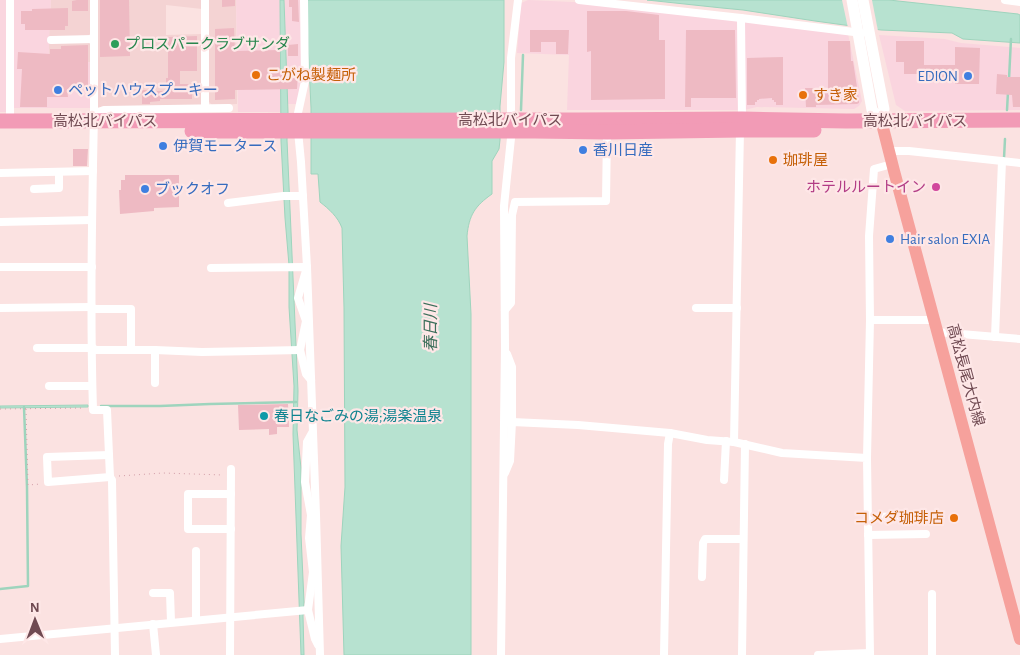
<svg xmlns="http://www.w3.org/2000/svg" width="1020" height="655" font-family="'Alegreya Sans','Noto Sans JP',sans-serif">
<rect width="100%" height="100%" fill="#fbe2e1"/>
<g fill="#f4d3d3">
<polygon points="51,0 91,0 91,33 88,36 49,36"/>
<polygon points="96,0 202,0 202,9 166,5 166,35 202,34 202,106 97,107"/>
<polygon points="207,0 236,0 237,104 212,105 207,100"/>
<polygon points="49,42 88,42 91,45 92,62 49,63"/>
</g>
<g fill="#fad5df">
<rect x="0" y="0" width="7" height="112"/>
<polygon points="14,0 51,0 49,42 49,63 92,62 92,108 13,108"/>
<polygon points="236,0 280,0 281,112 238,112"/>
<polygon points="284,0 302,0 303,79 298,104 287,104"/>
<polygon points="528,0 594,3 740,20 740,110 567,110 569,55 517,53 521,3"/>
<polygon points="744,20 848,34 862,101 859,106 854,109 757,107 744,110"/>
<polygon points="879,35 945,39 961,43 1020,48 1020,110 905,111 896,105"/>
</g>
<g fill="#b7e2d0" stroke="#9ed4bd">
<polygon points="280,0 284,0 288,112 287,140 298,391 297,430 301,468 301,534 304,602 303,616 304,655 301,655 293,434 294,386 289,307 289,265 285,218 281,141"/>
<path d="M306 0H504V62L500 106V140L499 149 492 161V194C475 206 469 215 467 236L471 314V655H344L341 546 345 487 344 308 342 228C338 217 329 209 320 202L318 174H311V108Z"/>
<polygon points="647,0 889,0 1018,14 1020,15 1020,43 963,39 952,33 881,30 815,21 743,10 722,8"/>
<polygon points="88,405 88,407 0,408 0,406"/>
</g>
<polygon fill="#fbe2e1" points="842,0 872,0 878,31 848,28"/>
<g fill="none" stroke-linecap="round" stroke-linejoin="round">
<g stroke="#9ed4bd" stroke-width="2.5">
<polyline points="1009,79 1011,39"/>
<polyline points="521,110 523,55"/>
<polyline points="1007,110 1008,92"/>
<polyline points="1004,158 1005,139"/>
<polyline points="101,406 160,406 210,404 296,402"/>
<polyline points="0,589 28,586 27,487 24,407"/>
</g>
</g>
<g fill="#eebac3">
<polygon points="77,0 88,0 88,11 72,11 72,1"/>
<polygon points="100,0 129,0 130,56 100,57"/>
<polygon points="222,0 235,0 235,6 222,7"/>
<polygon points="289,0 298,0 299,22 292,21 292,7 289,7"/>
<polygon points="68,8 68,26 65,26 65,30 25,30 25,24 21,24 21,11 32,11 32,9"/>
<polygon points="587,11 626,11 659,15 659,40 665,40 665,99 591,100 591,51 587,52"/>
<polygon points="234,28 235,51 280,50 280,72 298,72 297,89 235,90 235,99 215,100 215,29"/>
<polygon points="530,30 569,30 568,54 556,54 556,42 541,42 541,52 530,52"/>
<polygon points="686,30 735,30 736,98 691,98 691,107 685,107"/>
<polygon points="197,36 197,71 180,71 180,84 192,84 192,99 160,99 160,101 150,102 150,104 142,104 142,90 150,90 150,91 166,91 166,78 168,78 168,37"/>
<polygon points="828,41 850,41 851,61 853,61 859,100 859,103 857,104 816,105 816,107 806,107 805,88 828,88"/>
<polygon points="896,41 924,41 924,65 955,65 955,47 980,48 979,84 955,84 955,77 917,78 917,74 904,74 904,62 896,62"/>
<polygon points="298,44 298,56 288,56 288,45"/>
<polygon points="88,45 88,88 67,89 68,97 47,97 47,107 20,107 22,69 17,69 18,52 50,54 50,49 61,49 61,46"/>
<polygon points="783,57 783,105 776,105 776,102 774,102 774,100 772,100 772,98 759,99 759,100 757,100 757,102 755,102 755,105 747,105 747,58"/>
<polygon points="997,74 1007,75 1007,77 1020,77 1020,107 1013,107 1012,95 996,94"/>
<polygon points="73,149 88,149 87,166 73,166"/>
<polygon points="125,175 179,175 179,207 154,208 154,211 120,214 119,190 121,190 121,180 125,180"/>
<polygon points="288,404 289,427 277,427 277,434 269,435 269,429 239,430 238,405"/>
</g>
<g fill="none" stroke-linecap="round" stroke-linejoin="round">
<g stroke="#d39ea8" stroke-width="1" stroke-dasharray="1 4" stroke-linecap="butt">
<polyline points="0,409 84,408"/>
<polyline points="26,409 28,485 41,484"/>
<polyline points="119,476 163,473 223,475"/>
</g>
<g stroke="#fff" stroke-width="8">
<polyline points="94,0 94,114"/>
<polyline points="205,0 205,108"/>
<polyline points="304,0 305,81 298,113 298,131 301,162 307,267 316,515 320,655"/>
<polyline points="579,0 741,18 862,33"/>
<polyline points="1005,0 1020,2"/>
<polyline points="741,18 742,119"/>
<polyline points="51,40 94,39"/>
<polyline points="10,121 10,0"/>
<polyline points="889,151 909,151 1020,163"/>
<polyline points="0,173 93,171"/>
<polyline points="34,189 59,188 59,172"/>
<polyline points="228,203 283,196 303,196"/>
<polyline points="0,222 92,220"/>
<polyline points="0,267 92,267"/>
<polyline points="211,268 307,267 298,298 306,321"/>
<polyline points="0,308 92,307"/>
<polyline points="696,308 737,308"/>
<polyline points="92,309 131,309 131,350"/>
<polyline points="505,310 511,303 512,215 515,202 606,201 607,132"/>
<polyline points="870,320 869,236 874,169 892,164"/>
<polyline points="306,321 300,350 306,374 311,380"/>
<polyline points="937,332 1020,339"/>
<polyline points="995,337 1002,161"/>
<polyline points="37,348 93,348"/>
<polyline points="93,350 155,350 202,352 300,350"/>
<polyline points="507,354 512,367 512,422"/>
<polyline points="155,383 155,350"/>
<polyline points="49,386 92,386"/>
<polyline points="312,433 307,442 305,482 311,515 315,515"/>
<polyline points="734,442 740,130"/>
<polyline points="109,455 47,457 48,482 110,477"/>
<polyline points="867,458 870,320 934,320"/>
<polyline points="505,473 510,461 512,422 578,425 670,433 707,440 734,442 782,453 867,458 870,655"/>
<polyline points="724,480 726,441"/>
<polyline points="231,494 188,494 188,529 231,529"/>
<polyline points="311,515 309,538 313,572 308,610 315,639 318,645"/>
<polyline points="867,517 926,516"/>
<polyline points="868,535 926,534"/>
<polyline points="196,551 196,620"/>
<polyline points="702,577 703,543 705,539 743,539"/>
<polyline points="153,593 170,593 171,622"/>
<polyline points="153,624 156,655"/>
<polyline points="0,639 308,610"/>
<path d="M115 655 112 480 110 477 107 410H93C90 312 92 212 94 114L104 110 229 108"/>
<polyline points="230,655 231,469"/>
<polyline points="501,655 505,347 504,206 511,138 511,58 518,0"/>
<polyline points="664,655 668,444 670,433"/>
<polyline points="742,655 745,444"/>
<polyline points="818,655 870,653"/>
<polyline points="932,655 932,594"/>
</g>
<g stroke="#fff" stroke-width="11">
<polyline points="852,0 872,110 881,120"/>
<polyline points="863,0 884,109 881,120"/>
</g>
<polyline stroke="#f6a19c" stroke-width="12" points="881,120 894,171 1020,639"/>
<g stroke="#f29bb6" stroke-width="15">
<polyline points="0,121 579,120 742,119 846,121 1020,120"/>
<polyline points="192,131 535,131 607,132 740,130 814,130"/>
</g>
</g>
<circle fill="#2e9e5b" stroke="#fee7e7" stroke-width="2" cx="115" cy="44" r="5"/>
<g fill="#e8710a" stroke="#fee7e7" stroke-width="2">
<circle cx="256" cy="75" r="5"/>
<circle cx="803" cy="95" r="5"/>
<circle cx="773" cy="160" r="5"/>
<circle cx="954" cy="518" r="5"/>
</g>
<g fill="#3f7fe0" stroke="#fee7e7" stroke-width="2">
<circle cx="968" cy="76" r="5"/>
<circle cx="58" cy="90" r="5"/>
<circle cx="163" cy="146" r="5"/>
<circle cx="583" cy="150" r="5"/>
<circle cx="145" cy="189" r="5"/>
<circle cx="890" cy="239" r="5"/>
</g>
<circle fill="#d1479c" stroke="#fee7e7" stroke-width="2" cx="936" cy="187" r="5"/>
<circle fill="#0f9aa8" stroke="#fee7e7" stroke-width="2" cx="264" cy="416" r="5"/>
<g text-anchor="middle" stroke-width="4.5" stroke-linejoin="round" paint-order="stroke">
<g font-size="15" fill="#27864d" stroke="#fee7e7" text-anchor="start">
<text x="125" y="49">プロスパークラブサンダ</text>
</g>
<g font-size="15" fill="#c56008" stroke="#fee7e7" text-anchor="start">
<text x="266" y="80">こがね製麺所</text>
<text x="813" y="100">すき家</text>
<text x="783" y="165">珈琲屋</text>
<text x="944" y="523" text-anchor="end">コメダ珈琲店</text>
</g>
<g font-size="15" fill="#366cbe" stroke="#fee7e7" text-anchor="start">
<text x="958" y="81" text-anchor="end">EDION</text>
<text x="68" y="95">ペットハウスプーキー</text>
<text x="173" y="151">伊賀モータース</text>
<text x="593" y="155">香川日産</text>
<text x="155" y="194">ブックオフ</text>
<text x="900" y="244">Hair salon EXIA</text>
</g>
<g font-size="15" fill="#704a52" stroke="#fee7e7">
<text x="510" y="125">高松北バイパス</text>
<text x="105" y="126">高松北バイパス</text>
<text x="915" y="126">高松北バイパス</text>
<text transform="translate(966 375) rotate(75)" y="5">高松長尾大内線</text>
</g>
<g font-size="15" fill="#b23c85" stroke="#fee7e7" text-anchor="end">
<text x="926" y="192">ホテルルートイン</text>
</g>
<g font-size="15" fill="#0d838f" stroke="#fee7e7" text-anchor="start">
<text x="274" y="421">春日なごみの湯;湯楽温泉</text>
</g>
<g font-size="16" font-style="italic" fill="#3c6f5a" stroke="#fee7e7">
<text transform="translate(430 328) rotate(-90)" y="6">春日川</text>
</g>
</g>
<g transform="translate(35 620) rotate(359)" stroke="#fee7e7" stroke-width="4" paint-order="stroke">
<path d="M0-4L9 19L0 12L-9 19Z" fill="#704a52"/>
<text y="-8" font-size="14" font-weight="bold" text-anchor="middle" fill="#704a52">N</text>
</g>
</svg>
